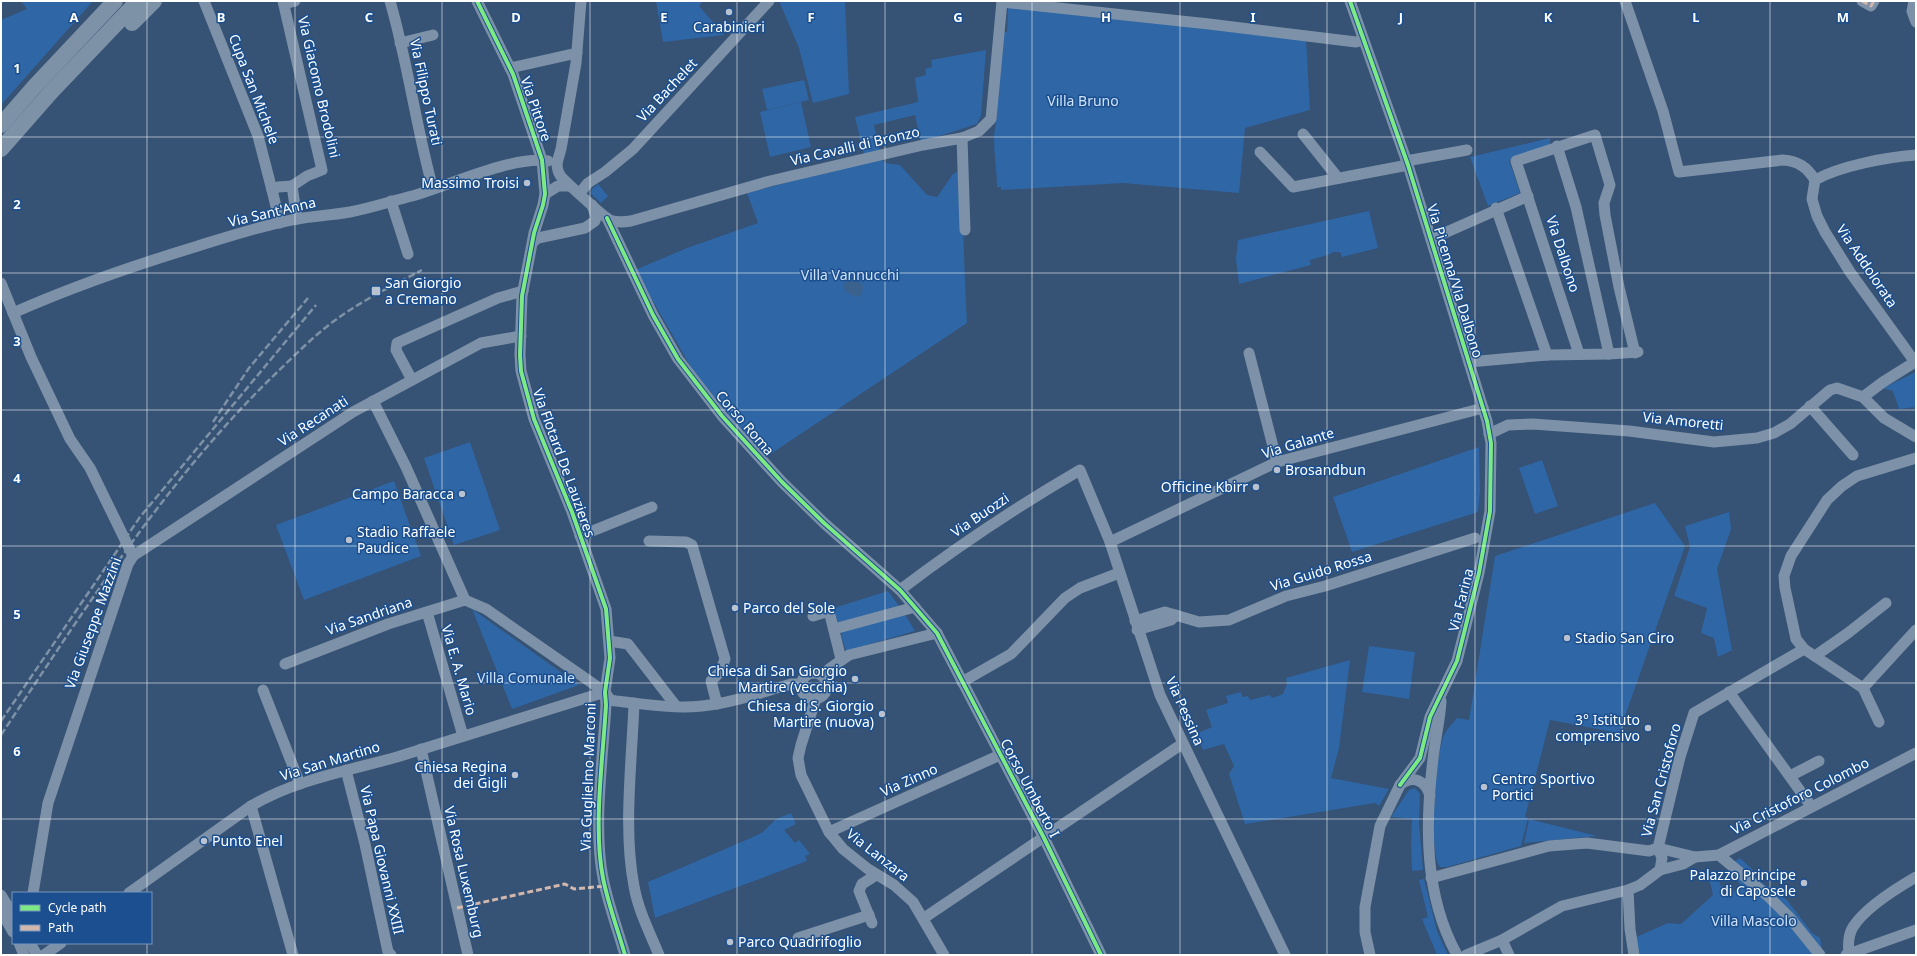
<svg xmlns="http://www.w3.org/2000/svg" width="1917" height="956" font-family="'Noto Sans',sans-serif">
<rect width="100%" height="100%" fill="#365274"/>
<g fill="#2f66a5">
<polygon points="21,1 93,1 1,105 1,20 27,9"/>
<polygon points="656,1 703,1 699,6 724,35 663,42"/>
<polygon points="779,1 845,1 849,94 813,103 799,48"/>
<path d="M1008 7 1306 39 1310 110 1245 128 1239 193 1123 183 1001 190V187H997C997 165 991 143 996 123L1002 32H1007Z"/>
<polygon points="986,50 981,116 977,124 921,142 915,115 874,125 880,152 864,155 855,117 918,102 915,78 926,75 925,69 932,67 931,60"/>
<polygon points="804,80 809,100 767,110 762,89"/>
<polygon points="801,102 811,147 770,157 760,112"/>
<polygon points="1550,138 1550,145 1509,160 1520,193 1488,206 1470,157"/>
<path d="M881 158 885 163 900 165 927 195 937 197 953 174 959 171C964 221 964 272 967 323L766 457 732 420 692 369 635 270 687 248 758 223 747 193Z"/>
<polygon points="598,184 608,196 601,203 591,194 592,189"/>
<polygon points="1369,211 1378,248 1342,257 1340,252 1333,252 1328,255 1310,260 1311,265 1239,284 1236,259 1238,240"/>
<polygon points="1916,372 1916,407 1899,409 1893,391 1883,388"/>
<polygon points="470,442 500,530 454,545 424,458"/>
<polygon points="1479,447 1480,491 1478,512 1352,552 1333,497"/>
<polygon points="1542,460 1558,506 1535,514 1519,468"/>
<polygon points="394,481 421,556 304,600 276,525"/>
<path d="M1655 503 1685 546 1619 733 1550 720 1525 817 1528 818 1521 846 1447 867H1440C1428 855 1436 751 1444 735 1447 729 1453 723 1457 718L1469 720 1495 556Z"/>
<polygon points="1729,512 1731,529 1717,569 1732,650 1718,657 1714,638 1701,633 1707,608 1674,596 1690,547 1685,526"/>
<polygon points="888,591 899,606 838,624 834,608"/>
<polygon points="472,609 579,685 512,709"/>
<polygon points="904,615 906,616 915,631 846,651 841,635 842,631"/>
<polygon points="1369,646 1415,652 1409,699 1362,692"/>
<polygon points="1350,660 1339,748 1331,778 1389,789 1379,806 1375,803 1245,824 1229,774 1234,766 1224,744 1203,750 1196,734 1212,727 1206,710 1228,703 1226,696 1241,692 1242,697 1248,696 1250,700 1270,695 1272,698 1283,694 1287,684 1286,678"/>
<polygon points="1415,788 1420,794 1419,823 1423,870 1412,871 1411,844 1412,819 1391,817 1409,790"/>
<polygon points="791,813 796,824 784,830 795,843 799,840 810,854 805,856 807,861 655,918 648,882 753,837 763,832 776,819"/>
<polygon points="1529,819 1597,836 1524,843"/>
<polygon points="1740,858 1753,870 1749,874 1787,900 1812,933 1820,938 1823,955 1637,955 1634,938 1668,923 1681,924 1713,895 1708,874 1719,881 1724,895 1742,888 1729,865"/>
<polygon points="1424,879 1437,931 1448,955 1437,955 1422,919 1428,917 1419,880"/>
</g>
<polygon fill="#3b618d" points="852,278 863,285 862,294 858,297 848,293 843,286 849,279"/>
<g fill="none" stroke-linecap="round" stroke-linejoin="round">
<g stroke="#7d92a8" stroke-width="11">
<polyline points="204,1 258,136 272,190"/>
<polyline points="283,1 322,170 307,176 292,186"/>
<path d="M390 1C408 63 416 127 433 189"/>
<path d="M477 1 513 74 542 160 545 194 543 205 534 233 522 296 520 355 521 371 534 419 572 512 606 609 610 658 605 692 606 705C603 758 593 827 603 878 608 904 618 930 625 955"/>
<polyline points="1350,1 1408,165 1487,421 1491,443 1490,511 1479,573 1457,661 1430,717 1420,758 1400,785"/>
<path d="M1625 1 1663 111 1679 172 1783 160C1798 161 1807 167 1815 180"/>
<polyline points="1862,1 1871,6 1874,1"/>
<polyline points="1914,1 1912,11 1916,22"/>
<polyline points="1002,2 1209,24 1356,42 1363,40"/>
<polyline points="284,4 295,1"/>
<polyline points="400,43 433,35"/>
<polyline points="510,68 577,53"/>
<polyline points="1303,134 1338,178"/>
<polyline points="962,138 965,230"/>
<polyline points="1557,146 1576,207 1609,354"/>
<polyline points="1260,152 1293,187 1408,165"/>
<polyline points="1406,161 1467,150"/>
<path d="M557 163C557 166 558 172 560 175 562 179 605 218 610 220 617 223 624 222 631 221L770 181 923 145 962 138 979 131 991 119 1002 1"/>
<polyline points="557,163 561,149 576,63 581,1"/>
<polyline points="1815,180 1812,199 1817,216 1825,232 1850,272 1915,362 1883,382 1863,397"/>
<path d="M1815 180C1840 166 1887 157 1916 155"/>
<polyline points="580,193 588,183 605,172 633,149 769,1"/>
<polyline points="545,194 558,186 569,186"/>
<polyline points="391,201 408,254"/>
<polyline points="1496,208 1547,355"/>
<polyline points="607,218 653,315 678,359 722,416 782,482 824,523 900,590 937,633 1044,838 1101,955"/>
<polyline points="280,223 272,190 278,187 292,186 297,219"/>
<polyline points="1431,239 1528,196"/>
<polyline points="533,242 538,238 585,228 595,221 596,217 592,205"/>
<polyline points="1,283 31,357 70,439 90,468 133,556"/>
<path d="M13 313C74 286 135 265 198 246 230 236 263 225 297 219 314 216 333 215 350 212 371 208 392 201 412 196 448 186 514 155 548 161"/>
<polyline points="1249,353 1277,462"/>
<polyline points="1579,354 1516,161 1595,135 1610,185 1604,203 1605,215 1619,287 1635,353"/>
<polyline points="1469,362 1547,355 1609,354 1638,352"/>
<polyline points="412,380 396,350 397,343 498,298 523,291"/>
<polyline points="373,401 406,467 465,600"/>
<polyline points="1810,406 1853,455"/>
<polyline points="1489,434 1508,425 1533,424 1629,431 1714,442 1757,438 1774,433 1790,424 1830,390 1837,388 1863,397 1884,418 1916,437"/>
<polyline points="580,536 652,507"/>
<polyline points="649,541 686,542 692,545 725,659 720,672 711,681 717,704"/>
<polyline points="1110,542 1277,462 1483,408"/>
<path d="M900 590C958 546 1018 506 1080 470L1110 542 1160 695 1285 955"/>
<polyline points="427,612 463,736"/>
<polyline points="813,616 829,611 841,659"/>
<polyline points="1135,621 1165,612 1199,622 1229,620 1286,596 1325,586 1475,538"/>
<polyline points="834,629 915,607"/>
<polyline points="1137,630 1171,620 1176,615"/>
<polyline points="609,641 628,644 676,706"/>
<polyline points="1815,656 1848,633 1886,603"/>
<path d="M285 664 388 624 465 600 486 609 605 692 610 700 616 701C644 704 673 709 702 706 732 703 762 692 791 684H802"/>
<circle cx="814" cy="686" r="13"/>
<polyline points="823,676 829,669 849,655 937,633"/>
<polyline points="962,682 1011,654 1065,598 1080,588 1119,573"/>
<polyline points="1863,688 1916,630"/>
<polyline points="263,690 300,784"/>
<polyline points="1729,692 1811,806"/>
<polyline points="816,698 801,745 798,758 801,775 829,832 843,849 868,869 894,885 913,902 944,955"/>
<path d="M1441 701C1440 721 1435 739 1433 759 1425 825 1424 895 1457 955"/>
<path d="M634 703C632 761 623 830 634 886 638 910 650 933 659 955"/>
<polyline points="1879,722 1863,688 1804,649 1796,639 1785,588 1784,576 1791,556 1827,500 1842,486 1857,476 1916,458"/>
<polyline points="421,749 468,955"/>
<polyline points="346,770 365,844 388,952 391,955"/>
<polyline points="1790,776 1819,761"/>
<polyline points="251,806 293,955"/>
<polyline points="829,832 1000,755"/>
<polyline points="1658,848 1695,857 1719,855 1916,753"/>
<polyline points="1658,848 1680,757 1694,713 1804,649"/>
<polyline points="1719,855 1769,897 1790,918 1820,955"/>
<polyline points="1660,870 1683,864 1695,857"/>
<polyline points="1431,878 1549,846 1587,843 1649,851 1658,848"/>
<polyline points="1628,890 1630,929 1634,955"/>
<polyline points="33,893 48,803 128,564 133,556 353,412 481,343 521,336"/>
<path d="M129 893 251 806C295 780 347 771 397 757 466 736 536 713 605 692"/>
<polyline points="1,895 13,915"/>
<polyline points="1,911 13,932"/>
<polyline points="924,918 1182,744"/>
<polyline points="872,923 859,891 862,884 876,875"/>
<polyline points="798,938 869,915"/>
<polyline points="1502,940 1509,955"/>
<polyline points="19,943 24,955"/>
<polyline points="30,943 37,955"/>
<path d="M1849 954C1848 945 1848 935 1853 927 1865 908 1897 888 1916 877"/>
<polyline points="44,955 61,943"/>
<path d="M1370 955 1365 932V907L1380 826 1400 785C1413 774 1426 781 1430 796"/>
<polyline points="1466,955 1502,940 1562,906 1628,890 1640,885 1660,870 1662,858 1658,848"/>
<polyline points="1846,955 1916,930"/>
</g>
<g stroke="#7e92a7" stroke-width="16">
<polyline points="132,23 154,1"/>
<polyline points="1,125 35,86 115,1"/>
<polyline points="1,149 52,91 138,1"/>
</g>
<g stroke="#7e92a7" stroke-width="2.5" stroke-dasharray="7 3" stroke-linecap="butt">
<polyline points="213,422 249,368 308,298"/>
<polyline points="1,721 140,517 316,305"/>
<path d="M1 735C83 612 162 486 268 381 289 361 310 339 334 321 361 301 392 286 422 270"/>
</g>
<g stroke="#d1b7ad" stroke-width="3" stroke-dasharray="6 3" stroke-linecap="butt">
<polyline points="1862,1 1871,6 1874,1"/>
<polyline points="457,908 565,884 574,889 605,886"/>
</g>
<defs>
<g id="cycleway">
<path d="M477 1 513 74 542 160 545 194 543 205 534 233 522 296 520 355 521 371 534 419 572 512 606 609 610 658 605 692 606 705C603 758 593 827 603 878 608 904 618 930 625 955"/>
<polyline points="1350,1 1408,165 1487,421 1491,443 1490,511 1479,573 1457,661 1430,717 1420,758 1400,785"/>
<polyline points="607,218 653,315 678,359 722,416 782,482 824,523 900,590 937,633 1044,838 1101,955"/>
</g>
</defs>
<use href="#cycleway" stroke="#1b4f8f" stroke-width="6"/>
<use href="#cycleway" stroke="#7ce984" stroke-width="4"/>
</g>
<path fill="none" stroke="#fff" stroke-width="1" stroke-opacity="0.55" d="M147 1V893M295 1V955M442 1V955M590 1V955M737 1V955M885 1V955M1032 1V955M1180 1V955M1327 1V955M1475 1V955M1622 1V955M1770 1V955M1 137H1916M1 273H1916M1 410H1916M1 546H1916M1 683H1916M1 819H1916M147 943V955"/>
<g fill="#b9c2ce" stroke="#1b4f8f" stroke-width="1.5">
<circle cx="729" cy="12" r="4"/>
<circle cx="527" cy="183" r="4"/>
<rect x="371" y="286" width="10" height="10" rx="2"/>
<circle cx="1277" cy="470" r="4"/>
<circle cx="1256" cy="487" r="4"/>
<circle cx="462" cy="494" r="4"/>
<circle cx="349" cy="540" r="4"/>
<circle cx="735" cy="608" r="4"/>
<circle cx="1567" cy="638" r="4"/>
<circle cx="855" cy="679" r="4"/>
<circle cx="882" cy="714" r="4"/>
<circle cx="1648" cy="728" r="4"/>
<circle cx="515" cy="775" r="4"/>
<circle cx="1484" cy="787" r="4"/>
<circle cx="204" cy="841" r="4"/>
<circle cx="1804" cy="883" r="4"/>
<circle cx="730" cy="942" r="4"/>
</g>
<g text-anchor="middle" stroke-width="3" stroke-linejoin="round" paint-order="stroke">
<g font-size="14" fill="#fff" stroke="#1b4f8f" text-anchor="end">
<text x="729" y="32" text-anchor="middle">Carabinieri</text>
<text x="519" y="188">Massimo Troisi</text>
<text x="385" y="288" text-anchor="start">San Giorgio<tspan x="385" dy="16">a Cremano</tspan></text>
<text x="1285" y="475" text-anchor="start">Brosandbun</text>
<text x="1248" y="492">Officine Kbirr</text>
<text x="454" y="499">Campo Baracca</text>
<text x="357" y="537" text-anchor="start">Stadio Raffaele<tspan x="357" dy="16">Paudice</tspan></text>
<text x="743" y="613" text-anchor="start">Parco del Sole</text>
<text x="1575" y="643" text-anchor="start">Stadio San Ciro</text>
<text x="847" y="676">Chiesa di San Giorgio<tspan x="847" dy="16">Martire (vecchia)</tspan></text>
<text x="874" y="711">Chiesa di S. Giorgio<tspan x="874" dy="16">Martire (nuova)</tspan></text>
<text x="1640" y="725">3° Istituto<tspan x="1640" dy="16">comprensivo</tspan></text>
<text x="507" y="772">Chiesa Regina<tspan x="507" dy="16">dei Gigli</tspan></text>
<text x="1492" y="784" text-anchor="start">Centro Sportivo<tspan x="1492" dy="16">Portici</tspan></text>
<text x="212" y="846" text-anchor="start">Punto Enel</text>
<text x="1796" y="880">Palazzo Principe<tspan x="1796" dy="16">di Caposele</tspan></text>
<text x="738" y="947" text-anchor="start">Parco Quadrifoglio</text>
</g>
<g font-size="14" fill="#fff" stroke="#1b4f8f">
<text transform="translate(319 87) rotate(77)" y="5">Via Giacomo Brodolini</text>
<text transform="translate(254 89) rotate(69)" y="5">Cupa San Michele</text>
<text transform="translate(667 90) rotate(-47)" y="5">Via Bachelet</text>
<text transform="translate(426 92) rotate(78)" y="5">Via Filippo Turati</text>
<text transform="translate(536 109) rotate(71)" y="5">Via Pittore</text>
<text transform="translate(855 146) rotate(-13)" y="5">Via Cavalli di Bronzo</text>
<text transform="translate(272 212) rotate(-13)" y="5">Via Sant'Anna</text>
<text transform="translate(1563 254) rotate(72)" y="5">Via Dalbono</text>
<text transform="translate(1867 266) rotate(56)" y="5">Via Addolorata</text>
<text transform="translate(1455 281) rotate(73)" y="5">Via Picenna/Via Dalbono</text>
<text transform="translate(313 421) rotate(-33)" y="5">Via Recanati</text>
<text transform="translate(1683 421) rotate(6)" y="5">Via Amoretti</text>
<text transform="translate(745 423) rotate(49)" y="5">Corso Roma</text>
<text transform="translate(1298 443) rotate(-17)" y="5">Via Galante</text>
<text transform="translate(564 463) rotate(70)" y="5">Via Flotard De Lauzieres</text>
<text transform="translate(980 515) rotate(-34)" y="5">Via Buozzi</text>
<text transform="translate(1321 571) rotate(-17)" y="5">Via Guido Rossa</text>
<text transform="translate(1461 600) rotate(-76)" y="5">Via Farina</text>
<text transform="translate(369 616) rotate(-19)" y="5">Via Sandriana</text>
<text transform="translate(93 623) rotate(-70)" y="5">Via Giuseppe Mazzini</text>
<text transform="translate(459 670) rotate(74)" y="5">Via E. A. Mario</text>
<text transform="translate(1185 711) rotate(66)" y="5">Via Pessina</text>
<text transform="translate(330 761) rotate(-17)" y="5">Via San Martino</text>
<text transform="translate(588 777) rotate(-88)" y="5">Via Guglielmo Marconi</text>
<text transform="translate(909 780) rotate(-24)" y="5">Via Zinno</text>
<text transform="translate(1661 780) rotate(-75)" y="5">Via San Cristoforo</text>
<text transform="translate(1030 788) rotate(62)" y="5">Corso Umberto I</text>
<text transform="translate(1800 796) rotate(-27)" y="5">Via Cristoforo Colombo</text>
<text transform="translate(878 855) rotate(38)" y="5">Via Lanzara</text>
<text transform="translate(382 860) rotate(77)" y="5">Via Papa Giovanni XXIII</text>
<text transform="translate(464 872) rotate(77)" y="5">Via Rosa Luxemburg</text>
</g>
<g font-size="14" fill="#cfe3fa" stroke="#1b4f8f">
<text x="1083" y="106">Villa Bruno</text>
<text x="850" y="280">Villa Vannucchi</text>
<text x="526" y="683">Villa Comunale</text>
<text x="1754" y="926">Villa Mascolo</text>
</g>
</g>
<g font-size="13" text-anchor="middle" font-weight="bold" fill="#fff" stroke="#1b4f8f" stroke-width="3" stroke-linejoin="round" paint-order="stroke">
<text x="74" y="22">A</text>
<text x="221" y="22">B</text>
<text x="369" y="22">C</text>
<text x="516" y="22">D</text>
<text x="664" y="22">E</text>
<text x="811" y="22">F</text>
<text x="958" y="22">G</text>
<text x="1106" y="22">H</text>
<text x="1253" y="22">I</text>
<text x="1401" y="22">J</text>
<text x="1548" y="22">K</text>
<text x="1696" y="22">L</text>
<text x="1843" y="22">M</text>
<text x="17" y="73">1</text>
<text x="17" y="209">2</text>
<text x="17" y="346">3</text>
<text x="17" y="483">4</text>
<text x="17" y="619">5</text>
<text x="17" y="756">6</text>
</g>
<rect width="1917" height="956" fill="none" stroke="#ffffff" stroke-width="4"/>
<rect x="12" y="892" width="140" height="52" fill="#1b4f8f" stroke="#7695bc"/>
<rect x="20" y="905" width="20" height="6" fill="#7ce984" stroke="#7695bc"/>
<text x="48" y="912" font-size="12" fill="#ffffff">Cycle path</text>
<rect x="20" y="925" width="20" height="6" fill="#d1b7ad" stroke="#7695bc"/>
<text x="48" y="932" font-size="12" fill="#ffffff">Path</text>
</svg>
